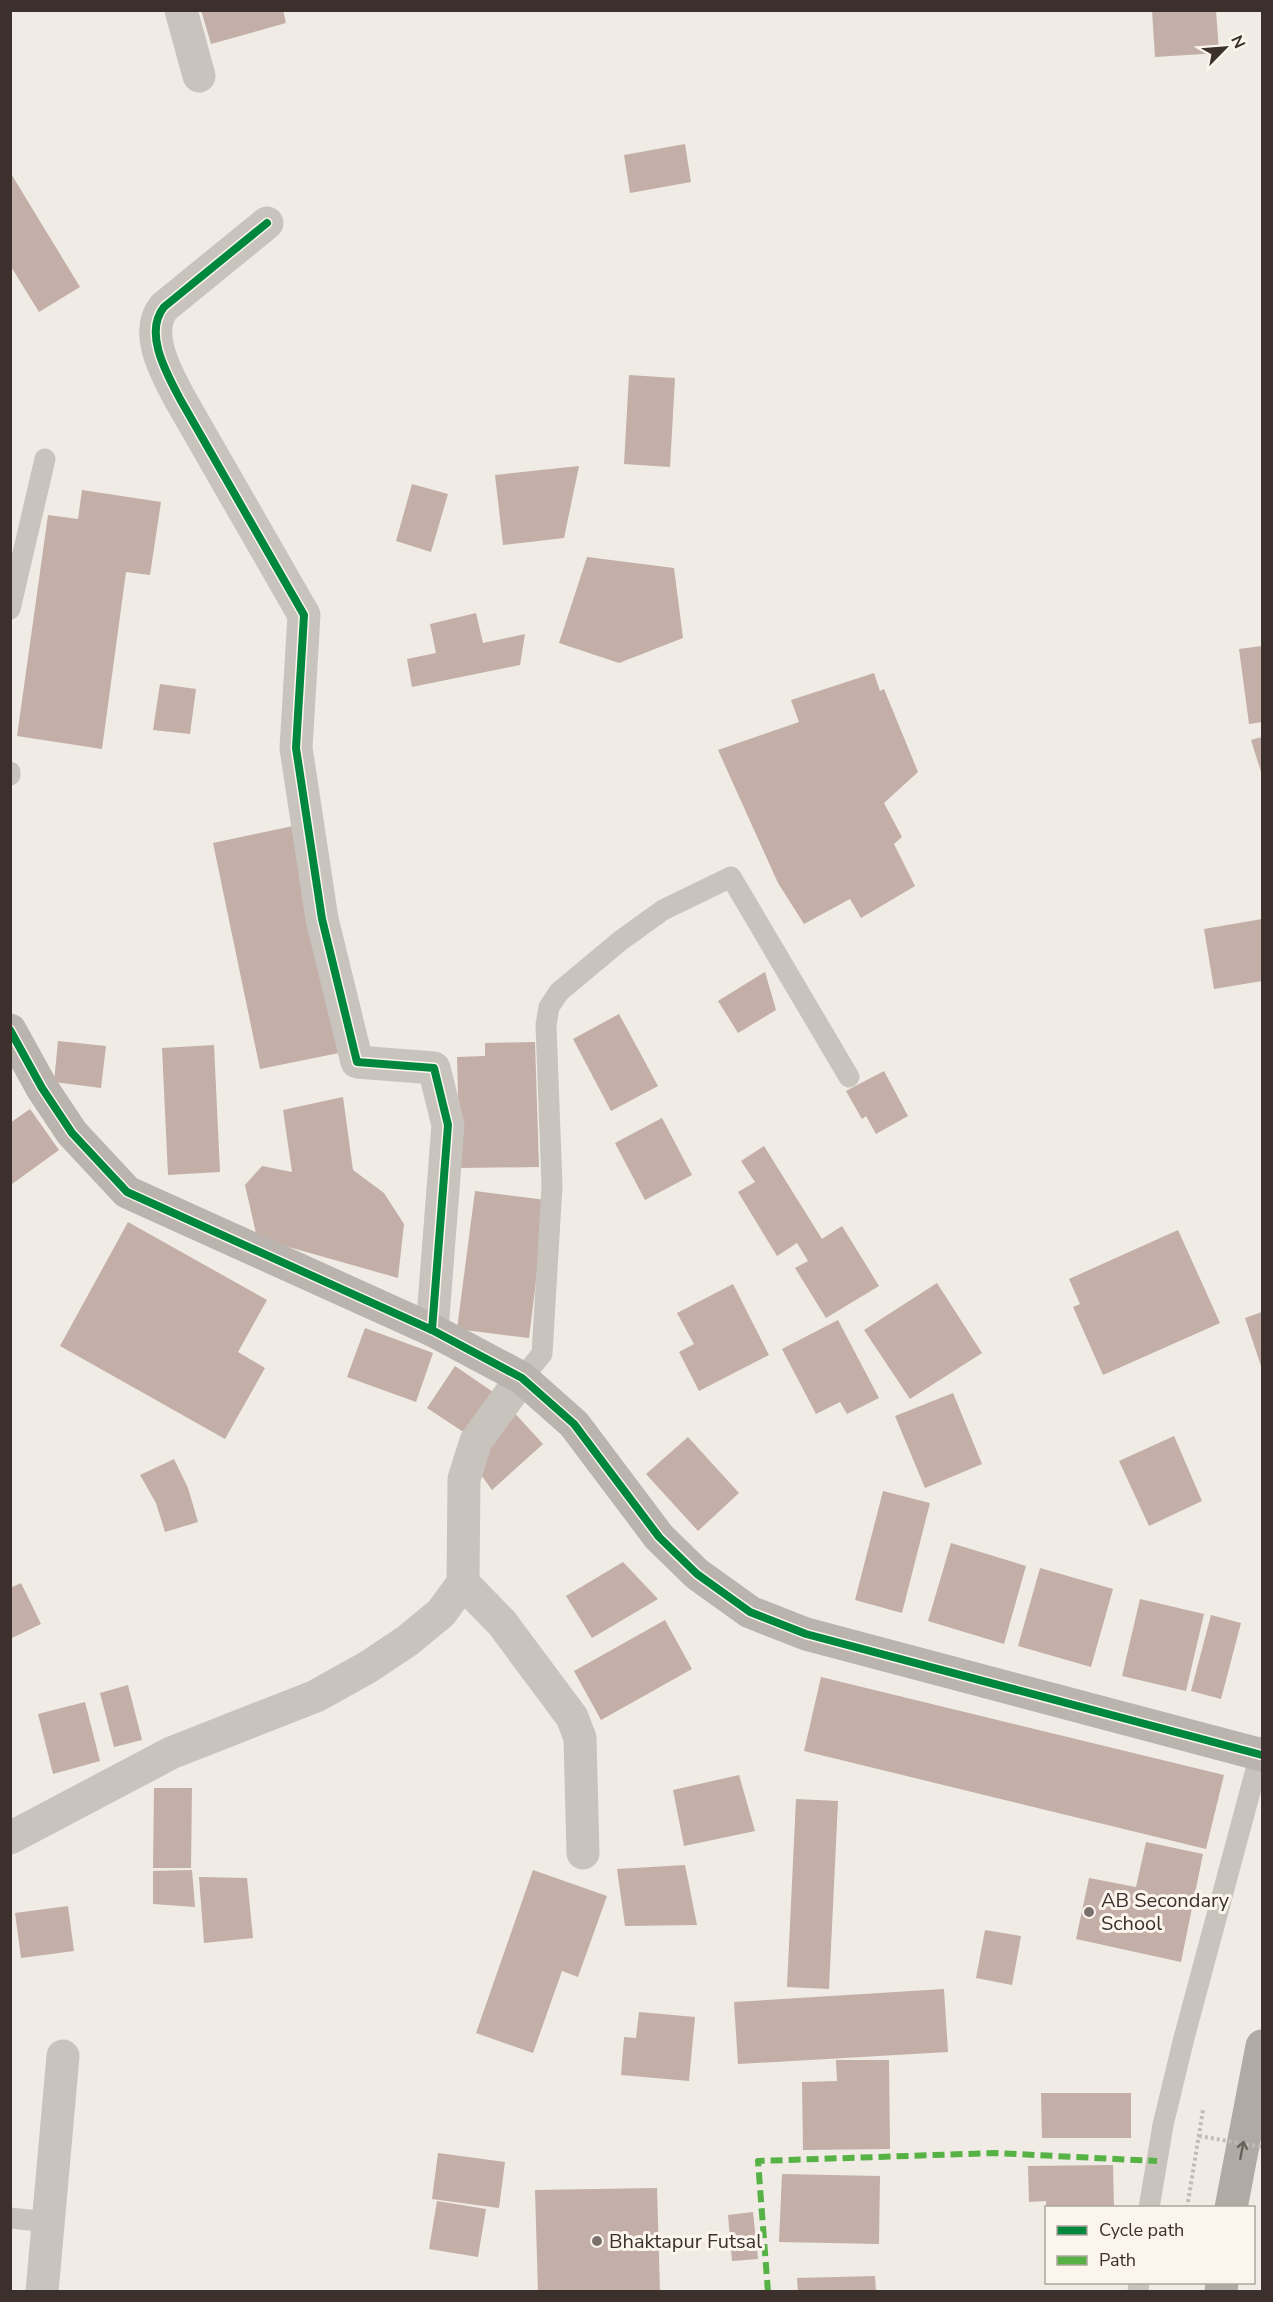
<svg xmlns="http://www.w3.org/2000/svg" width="1273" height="2302" font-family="'Nunito Sans',sans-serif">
<rect width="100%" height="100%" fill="#f0ebe5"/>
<g fill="#c3afa7">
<polygon points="201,10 283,10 286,23 211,44"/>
<polygon points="1152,10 1216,10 1219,53 1155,57"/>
<polygon points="685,144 691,182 630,193 624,155"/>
<polygon points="10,172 80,287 39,312 10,265"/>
<polygon points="629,375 675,378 670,467 624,464"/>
<polygon points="579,466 564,538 503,545 495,475"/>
<polygon points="412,484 448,494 431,552 396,541"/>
<polygon points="82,490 161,502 150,575 126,572 102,749 17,736 48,515 78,519"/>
<polygon points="587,557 674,568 683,638 619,663 559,643"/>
<polygon points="476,613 483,643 525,634 520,665 412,687 407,659 436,653 430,624"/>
<polygon points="1262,646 1262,722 1249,724 1239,649"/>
<polygon points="874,673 880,691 884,689 918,772 884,803 902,837 894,844 915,886 861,918 850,899 804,924 778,883 718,750 799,722 791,700"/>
<polygon points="160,684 196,689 190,734 153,730"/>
<polygon points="1262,737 1262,775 1251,740"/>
<polygon points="293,826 339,1053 260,1069 213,843"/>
<polygon points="1262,919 1262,981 1214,989 1204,929"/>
<polygon points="765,972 776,1010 738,1033 718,1001"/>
<polygon points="619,1014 658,1086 611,1111 573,1039"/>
<polygon points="58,1041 106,1046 101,1088 54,1082"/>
<polygon points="535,1042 539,1167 460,1168 457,1057 485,1056 485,1043"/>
<polygon points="214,1045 220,1172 168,1175 162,1048"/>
<polygon points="884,1071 908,1116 876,1134 866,1116 862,1119 846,1091"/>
<polygon points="343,1097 353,1170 384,1193 404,1224 398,1278 257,1238 245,1185 262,1166 292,1172 283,1110"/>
<polygon points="30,1109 59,1150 12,1184 10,1123"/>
<polygon points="662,1118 692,1175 645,1200 615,1143"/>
<polygon points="764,1146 822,1239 842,1226 879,1286 826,1318 795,1268 808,1261 797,1243 777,1256 738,1192 755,1182 741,1161"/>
<polygon points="475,1191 546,1200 529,1338 457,1329"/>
<polygon points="128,1222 267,1300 238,1352 265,1368 225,1439 60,1346"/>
<polygon points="1178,1230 1220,1323 1103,1375 1073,1307 1080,1304 1069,1279"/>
<polygon points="937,1283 982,1353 910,1399 864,1330"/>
<polygon points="733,1284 769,1355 699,1391 679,1352 694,1344 677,1313"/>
<polygon points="1262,1312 1262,1369 1245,1318"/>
<polygon points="838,1320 879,1398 847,1414 840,1402 816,1414 782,1349"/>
<polygon points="365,1328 433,1353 416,1402 347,1377"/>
<polygon points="455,1366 496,1394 468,1435 427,1408"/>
<polygon points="953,1393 982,1464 925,1488 895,1416"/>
<polygon points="510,1408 543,1444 492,1490 474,1465"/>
<polygon points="1174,1436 1202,1501 1149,1526 1119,1461"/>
<polygon points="688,1437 739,1493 698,1531 646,1474"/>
<polygon points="174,1459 188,1488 198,1522 165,1532 156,1503 140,1475"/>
<polygon points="883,1491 930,1503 902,1613 855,1600"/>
<polygon points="951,1543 1026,1566 1004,1644 928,1621"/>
<polygon points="623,1562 658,1599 592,1638 566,1596"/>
<polygon points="1040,1568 1113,1589 1091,1667 1018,1646"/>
<polygon points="21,1583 41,1624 10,1639 10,1588"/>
<polygon points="1140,1599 1204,1614 1186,1691 1122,1676"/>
<polygon points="1211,1615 1241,1623 1221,1699 1191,1691"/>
<polygon points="665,1620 692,1669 601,1720 574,1671"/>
<polygon points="821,1677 1224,1775 1206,1849 804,1751"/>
<polygon points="128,1685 142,1740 114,1747 100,1693"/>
<polygon points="85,1702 100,1761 53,1774 38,1714"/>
<polygon points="739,1775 755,1831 684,1846 673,1790"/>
<polygon points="154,1788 192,1788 191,1868 153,1868"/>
<polygon points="796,1799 838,1801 829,1989 787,1987"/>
<polygon points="1146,1842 1203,1854 1181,1962 1076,1939 1089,1878 1136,1887"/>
<polygon points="685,1865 697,1925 625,1926 617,1869"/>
<polygon points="192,1870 195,1907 153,1904 153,1871"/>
<polygon points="533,1870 607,1896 578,1977 562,1971 533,2053 476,2033"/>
<polygon points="199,1877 247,1878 253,1938 204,1943"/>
<polygon points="68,1906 74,1951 21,1958 15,1913"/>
<polygon points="985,1930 1021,1936 1012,1985 976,1978"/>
<polygon points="944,1989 948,2052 738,2064 734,2002"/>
<polygon points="639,2012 695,2017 689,2081 621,2075 624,2037 636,2038"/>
<polygon points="836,2060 889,2060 890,2149 803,2150 802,2082 837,2081"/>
<polygon points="1041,2093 1131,2093 1131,2138 1042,2138"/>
<polygon points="438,2153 505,2162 499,2208 432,2199"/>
<polygon points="1113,2165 1114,2208 1046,2208 1046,2201 1029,2202 1028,2166"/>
<polygon points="782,2174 880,2176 879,2244 779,2242"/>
<polygon points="657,2188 660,2292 538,2292 535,2190"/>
<polygon points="437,2201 486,2209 478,2257 429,2249"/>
<polygon points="753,2212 758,2259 732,2261 728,2215"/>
<polygon points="875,2276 876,2292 798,2292 797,2278"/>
</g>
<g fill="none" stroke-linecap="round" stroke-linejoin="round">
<polyline stroke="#c2bbb6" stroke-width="4" stroke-dasharray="3 3" stroke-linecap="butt" points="1187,2208 1203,2110"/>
<g stroke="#c9c3be" stroke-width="21">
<polyline points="10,609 45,459"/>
<polyline points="10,772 10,775"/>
<polyline points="522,1378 542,1354 552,1186 546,1025 549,1007 559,992 620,941 663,910 731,877 849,1077"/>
<polyline points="1149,2208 1163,2125 1184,2038 1262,1747"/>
<polyline points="10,2218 48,2222"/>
<polyline points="1138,2292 1139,2282"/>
</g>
<g stroke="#c9c3be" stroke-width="33">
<polyline points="181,10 199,76"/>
<path d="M267 223 164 307C143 333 167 374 180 399L304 615 296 748 322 919 357 1062 434 1068 448 1125 432 1330"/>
<polyline points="463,1583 502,1623 572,1717 580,1738 583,1853"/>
<polyline points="10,1838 171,1753 316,1696 368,1667 407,1641 441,1613 463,1583 464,1479 476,1441 522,1378"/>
<polyline points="42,2292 63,2056"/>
</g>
<polyline stroke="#bab3ae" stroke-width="33" points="10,1030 42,1088 72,1133 127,1192 432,1330 522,1378 574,1424 659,1537 697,1574 750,1612 806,1634 1262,1755"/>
<g stroke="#afaaa4" stroke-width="33">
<polyline points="1231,2208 1262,2046"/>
<polyline points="1221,2292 1222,2282"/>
</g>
<polyline stroke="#c2bbb6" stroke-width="4" stroke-dasharray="3 3" stroke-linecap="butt" points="1199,2136 1262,2147"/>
<polyline stroke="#57b246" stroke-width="6" stroke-dasharray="12 6" stroke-linecap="butt" points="768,2292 758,2161 995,2153 1157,2161"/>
<defs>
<g id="cycleway">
<path d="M267 223 164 307C143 333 167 374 180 399L304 615 296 748 322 919 357 1062 434 1068 448 1125 432 1330"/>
<polyline points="10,1030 42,1088 72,1133 127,1192 432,1330 522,1378 574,1424 659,1537 697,1574 750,1612 806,1634 1262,1755"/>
</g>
</defs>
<use href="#cycleway" stroke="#fbf5ee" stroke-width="11"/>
<use href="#cycleway" stroke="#00873e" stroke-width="8"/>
</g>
<defs><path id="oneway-shaft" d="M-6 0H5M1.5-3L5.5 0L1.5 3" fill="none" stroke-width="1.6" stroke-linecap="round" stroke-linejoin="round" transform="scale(1.5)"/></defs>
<use stroke="#69615b" href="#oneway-shaft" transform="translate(1242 2150) rotate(-79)"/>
<g fill="#7a716c" stroke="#fbf5ee" stroke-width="2">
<circle cx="1089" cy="1912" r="6"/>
<circle cx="597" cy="2241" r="6"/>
</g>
<g text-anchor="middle" stroke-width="6" stroke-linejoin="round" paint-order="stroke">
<g font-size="20" fill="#3b302b" stroke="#fbf5ee" text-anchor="start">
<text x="1101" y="1907">AB Secondary<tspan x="1101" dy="23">School</tspan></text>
<text x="609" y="2248">Bhaktapur Futsal</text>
</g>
</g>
<rect width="1273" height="2302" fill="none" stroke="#3b302b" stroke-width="24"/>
<rect x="1045" y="2206" width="210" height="78" fill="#fbf5ee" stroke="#aea6a0" stroke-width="1.5"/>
<rect x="1057" y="2226" width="30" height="9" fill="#00873e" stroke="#aea6a0" stroke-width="1.5"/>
<text x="1099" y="2236" font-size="18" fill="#3b302b">Cycle path</text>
<rect x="1057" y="2256" width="30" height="9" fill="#57b246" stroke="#aea6a0" stroke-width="1.5"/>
<text x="1099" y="2266" font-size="18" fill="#3b302b">Path</text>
<g transform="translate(1225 48) rotate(65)" stroke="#fbf5ee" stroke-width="4.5" paint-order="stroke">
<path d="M0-4.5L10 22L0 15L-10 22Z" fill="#3b302b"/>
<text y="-9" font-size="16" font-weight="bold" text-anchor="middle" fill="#3b302b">N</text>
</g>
</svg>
